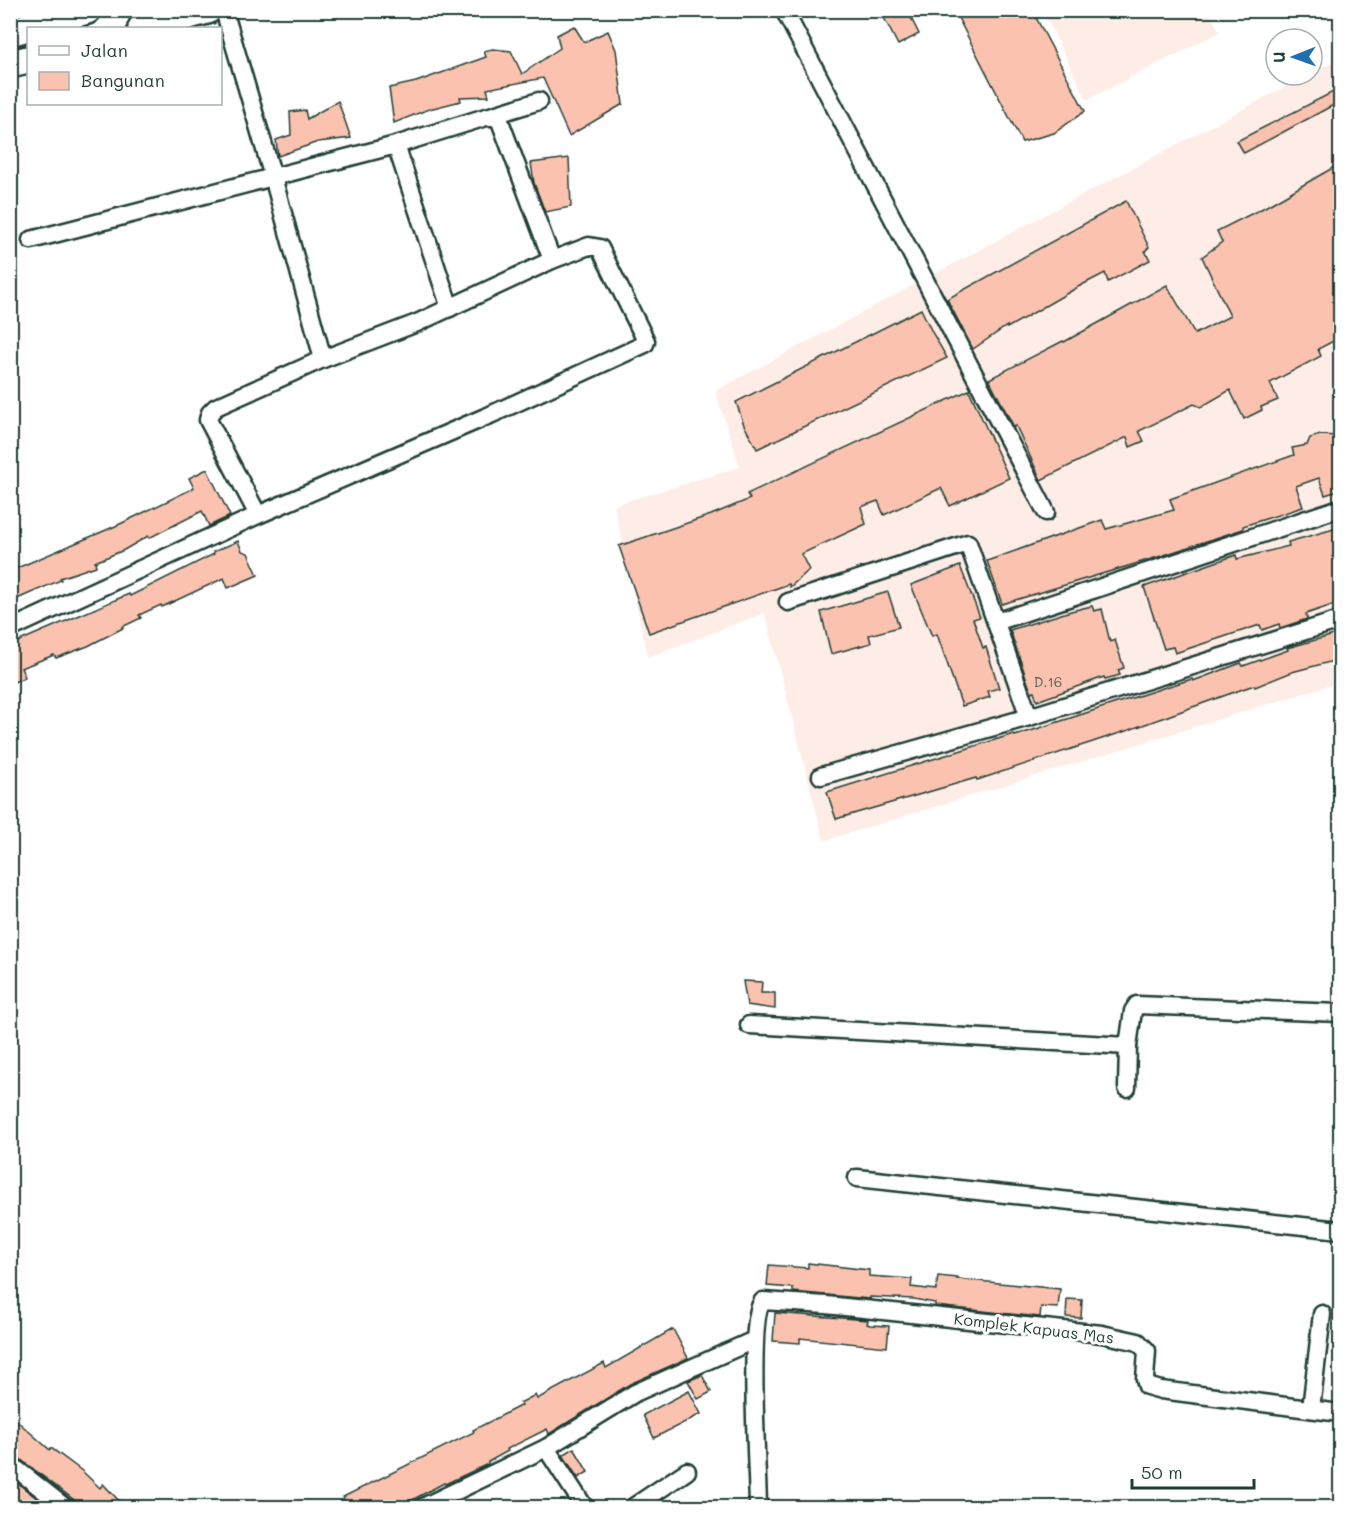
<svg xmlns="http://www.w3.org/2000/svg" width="1351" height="1518" font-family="Mali,sans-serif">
<rect width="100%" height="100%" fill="#fff"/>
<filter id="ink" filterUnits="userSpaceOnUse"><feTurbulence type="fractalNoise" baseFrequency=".0167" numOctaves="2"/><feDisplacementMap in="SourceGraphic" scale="12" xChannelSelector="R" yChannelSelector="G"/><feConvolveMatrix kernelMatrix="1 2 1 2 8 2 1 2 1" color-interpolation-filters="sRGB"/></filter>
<g filter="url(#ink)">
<g fill="#feede7">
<polygon points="1043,11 1208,11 1220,32 1087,100"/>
<polygon points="1340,60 1340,682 824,841 765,613 648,657 614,505 740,467 715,391 1307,75 1312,75 1312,72 1322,67"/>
</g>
<g fill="#fbc3af" stroke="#1f3d34" stroke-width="1.5">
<polygon points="880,10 907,10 919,34 898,45"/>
<polygon points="954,10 1032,10 1085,111 1054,133 1022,142"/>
<polygon points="574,26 584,42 608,31 616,50 623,104 569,136 543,78 487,89 489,96 460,97 461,101 429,109 394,123 389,88 416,82 486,57 484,51 493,49 511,51 522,74 560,48 557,35"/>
<polygon points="1341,88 1341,101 1244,153 1237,141"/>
<polygon points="338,101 351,138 318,142 278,156 276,140 291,135 290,112 305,110 307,119"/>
<polygon points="569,158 571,207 545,212 534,183 531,163"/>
<polygon points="1341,163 1341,337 1318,349 1321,356 1270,383 1278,400 1261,407 1262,410 1244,419 1230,390 1201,407 1194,404 1139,431 1144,441 1130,447 1127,437 1041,480 1016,426 1014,427 989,379 1063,341 1064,342 1167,285 1195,334 1230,316 1202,257 1222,242 1217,231 1265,207"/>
<polygon points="1126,201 1149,247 1145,251 1150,260 1108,282 1105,273 1078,287 1007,328 1007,326 973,349 947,299"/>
<polygon points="921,309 932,332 947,358 757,449 744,425 736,402"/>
<polygon points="969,390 1009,478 950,506 941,488 884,515 878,501 861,507 866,524 801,554 809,570 790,587 789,584 649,633 619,546 711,515 750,499 747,494"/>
<polygon points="1320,435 1338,436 1341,449 1341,490 1325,495 1319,478 1296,486 1303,507 1243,526 1243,529 1158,557 1002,604 987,561 1102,520 1106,529 1174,510 1170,499 1294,455 1292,448 1307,445 1310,438"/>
<polygon points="207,469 230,516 209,526 202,511 149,538 148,536 124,550 95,562 96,566 60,578 61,580 10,602 10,571 118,525 194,488 189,478"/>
<polygon points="1341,527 1341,602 1306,614 1307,619 1280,628 1279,624 1262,630 1260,625 1175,653 1173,647 1164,649 1144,587 1236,555 1237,559 1289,546 1288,542"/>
<polygon points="238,541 242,551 248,553 258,575 228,588 224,578 162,607 161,605 139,615 141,618 122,627 123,628 88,646 56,658 54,655 21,668 25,677 10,684 10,645 129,594 130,596 214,554 213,552"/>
<polygon points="960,566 980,617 973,619 983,648 986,647 999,688 988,691 990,697 962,706 937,634 932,636 911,585"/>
<polygon points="888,592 899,627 869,635 871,643 831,654 821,612"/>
<polygon points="1092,606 1094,611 1102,609 1110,642 1115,640 1124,668 1118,670 1120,675 1105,679 1104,677 1037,701 1034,691 1031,692 1010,630 1071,611"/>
<polygon points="1341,633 1341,659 1292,672 1255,687 1254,685 1126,731 977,780 976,778 836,819 827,792 1014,734 1015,736 1166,687 1192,679 1193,681 1241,663 1243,666 1288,650 1287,648"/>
<polygon points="743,981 762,982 761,993 775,993 775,1009 747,1005"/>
<polygon points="808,1263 869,1270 869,1276 912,1279 911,1287 936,1290 938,1276 958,1278 957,1279 1060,1289 1058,1308 1041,1307 1040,1317 935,1306 935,1303 914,1299 870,1297 870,1299 793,1292 793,1288 767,1286 769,1265 808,1268"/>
<polygon points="1067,1299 1082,1300 1081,1318 1066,1317"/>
<polygon points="775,1313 868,1320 867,1324 870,1325 889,1326 887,1347 800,1338 800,1343 773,1341"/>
<polygon points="673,1329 688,1358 630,1384 549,1434 547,1429 507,1449 508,1451 488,1462 488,1464 445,1484 444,1483 397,1508 349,1508 343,1497 474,1432 473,1430 522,1405 520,1403 535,1395 537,1399 604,1363 606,1368"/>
<polygon points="702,1375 711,1392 698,1399 688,1381"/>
<polygon points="689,1391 701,1414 654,1438 643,1415"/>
<polygon points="16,1420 50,1450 51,1448 82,1471 100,1488 103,1484 126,1508 85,1508 24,1462 10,1450 10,1428"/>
<polygon points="574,1448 588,1472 578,1478 563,1455"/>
<polygon points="11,1478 48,1507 17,1508 10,1503"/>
</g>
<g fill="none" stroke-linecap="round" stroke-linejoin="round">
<defs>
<g id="minor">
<polyline points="224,10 273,177 323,359"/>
<polyline points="784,10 1046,512"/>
<polyline points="487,117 539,101"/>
<polyline points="396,145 450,308"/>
<polyline points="31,240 396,145 486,117 495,117 500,121 552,260"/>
<polyline points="788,602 968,543 1029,717"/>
<polyline points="996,622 1340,508"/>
<polyline points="10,629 258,515 490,415 645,344 646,341 600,248 589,246 552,260 417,323 323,359 216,407 210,413 208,420 258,515"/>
<polyline points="821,776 1029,717 1340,620"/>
<polyline points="749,1025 1128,1046 1133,1011 1137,1005 1340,1013"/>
<polyline points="1127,1088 1128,1046"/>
<polyline points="857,1178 1340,1230"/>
<polyline points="1311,1409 1322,1314"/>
<polyline points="546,1448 585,1508"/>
<polyline points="10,1464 66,1508"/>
<polyline points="421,1508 546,1448 635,1393 754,1340"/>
<polyline points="632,1508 687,1471"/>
<path d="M758 1508C758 1476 747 1317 763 1301L826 1305 1102 1334 1138 1342 1147 1351 1145 1379 1147 1386 1161 1390 1340 1413"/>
</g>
<g id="trunk">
<polyline points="142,28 207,10"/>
<polyline points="10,32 87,10"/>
<polyline points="10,64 28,60"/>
</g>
</defs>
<use href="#minor" stroke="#1f3d34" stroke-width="21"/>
<use href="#trunk" stroke="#1f3d34" stroke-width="32"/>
<use href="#minor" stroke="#fff" stroke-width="16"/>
<use href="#trunk" stroke="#fff" stroke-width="27"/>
</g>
</g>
<g text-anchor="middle" stroke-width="6" stroke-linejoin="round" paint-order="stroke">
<g font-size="14" fill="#565e53">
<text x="1048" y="687">D.16</text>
</g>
<g font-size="16" fill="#1f3d34" stroke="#fff">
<text transform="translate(1034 1328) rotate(7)" y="6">Komplek Kapuas Mas</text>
</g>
</g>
<rect width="1351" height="1518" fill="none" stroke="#fff" stroke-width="36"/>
<rect x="18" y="18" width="1315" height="1482" fill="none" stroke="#1f3d34" stroke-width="2" filter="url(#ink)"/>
<rect x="27" y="27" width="195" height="78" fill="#ffffff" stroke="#a5b1ae" stroke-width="1.5"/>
<rect x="39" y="46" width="30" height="9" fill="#ffffff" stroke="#a5b1ae" stroke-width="1.5"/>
<text x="81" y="57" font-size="18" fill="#1f3d34">Jalan</text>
<rect x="39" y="72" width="30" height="18" fill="#fbc3af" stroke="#a5b1ae" stroke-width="1.5"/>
<text x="81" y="87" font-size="18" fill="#1f3d34">Bangunan</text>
<g transform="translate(1294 57) rotate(269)"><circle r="28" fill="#ffffff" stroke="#a5b1ae" stroke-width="1.5"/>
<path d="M0-4.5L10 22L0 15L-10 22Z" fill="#1f6fb2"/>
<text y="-9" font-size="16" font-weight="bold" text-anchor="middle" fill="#1f3d34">U</text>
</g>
<path d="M1132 1479v9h122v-9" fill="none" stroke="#1f3d34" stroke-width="3"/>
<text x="1141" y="1479" font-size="18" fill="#1f3d34" stroke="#ffffff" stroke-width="4.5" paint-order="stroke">50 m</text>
</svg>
